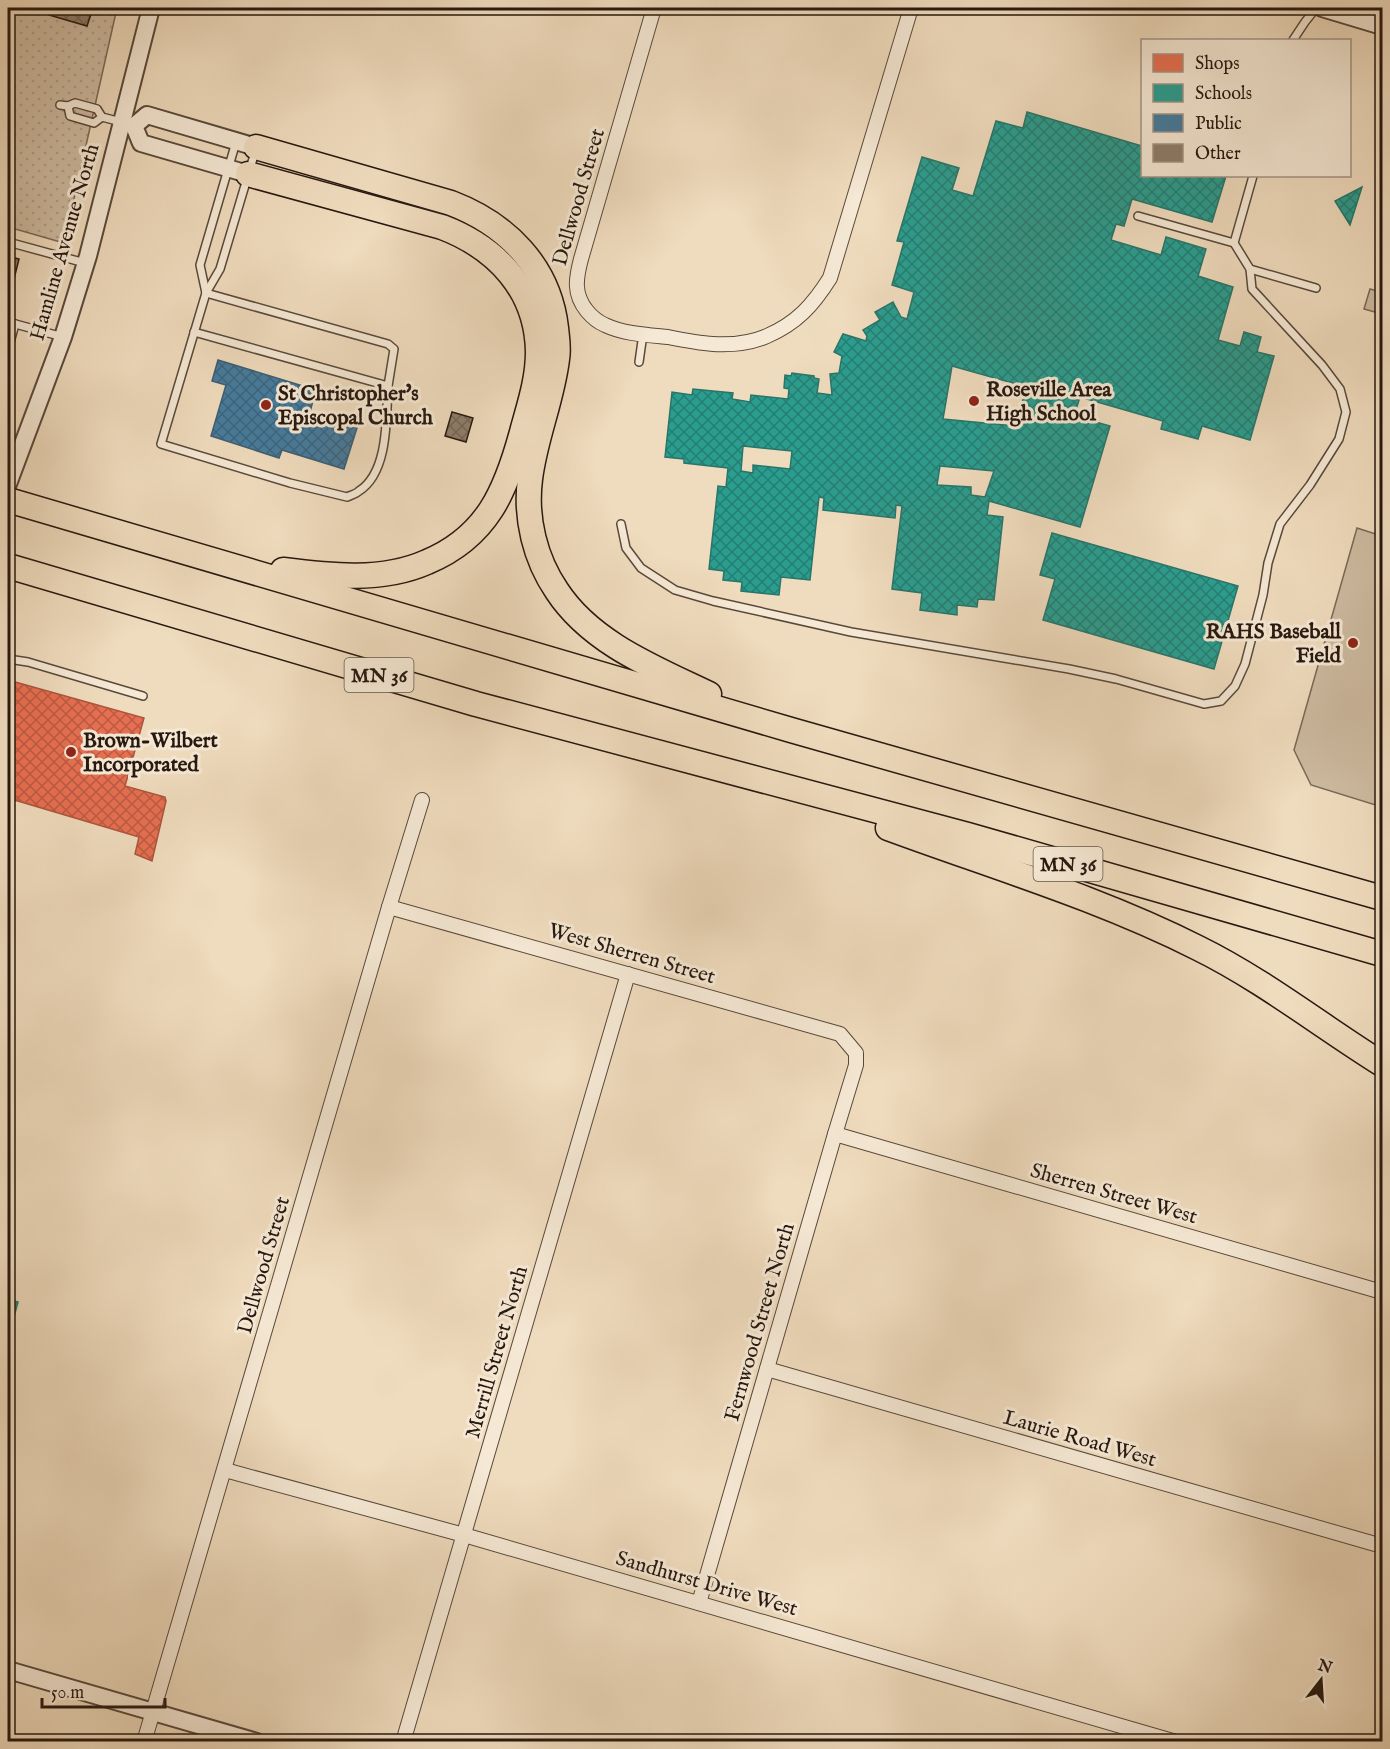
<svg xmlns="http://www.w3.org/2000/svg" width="1390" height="1749" font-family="'IM FELL English',serif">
<defs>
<pattern id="green-dots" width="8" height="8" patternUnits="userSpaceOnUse" patternTransform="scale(1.5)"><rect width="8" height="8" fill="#cdbaa0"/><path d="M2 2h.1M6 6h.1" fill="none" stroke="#b09f89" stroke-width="1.8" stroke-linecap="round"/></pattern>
<pattern id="shops-cross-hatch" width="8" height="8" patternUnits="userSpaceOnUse" patternTransform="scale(1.5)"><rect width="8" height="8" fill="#e76f51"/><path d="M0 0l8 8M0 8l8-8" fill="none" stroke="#bb5a42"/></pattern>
<pattern id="schools-cross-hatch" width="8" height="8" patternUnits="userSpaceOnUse" patternTransform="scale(1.5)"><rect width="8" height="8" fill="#2a9d8f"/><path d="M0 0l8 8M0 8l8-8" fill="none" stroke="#247f73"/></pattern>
<pattern id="public-cross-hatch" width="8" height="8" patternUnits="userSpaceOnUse" patternTransform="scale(1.5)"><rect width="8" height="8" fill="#457b9d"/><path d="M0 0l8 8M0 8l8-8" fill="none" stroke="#3a647f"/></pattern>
<pattern id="building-cross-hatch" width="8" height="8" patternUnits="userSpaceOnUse" patternTransform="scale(1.5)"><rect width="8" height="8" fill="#8f7d6a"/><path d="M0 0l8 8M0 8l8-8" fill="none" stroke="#756556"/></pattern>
</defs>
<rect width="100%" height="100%" fill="#efdbbd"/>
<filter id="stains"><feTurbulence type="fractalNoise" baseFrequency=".00333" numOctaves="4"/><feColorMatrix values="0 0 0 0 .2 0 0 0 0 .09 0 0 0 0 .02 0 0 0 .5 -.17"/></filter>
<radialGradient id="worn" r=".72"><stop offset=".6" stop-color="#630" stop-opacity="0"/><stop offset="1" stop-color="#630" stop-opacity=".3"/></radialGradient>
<polygon fill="url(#green-dots)" stroke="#7a6958" stroke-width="1.5" points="8,8 117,8 64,243 8,227"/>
<g fill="#cdbaa0" stroke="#7a6958" stroke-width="1.5">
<polygon points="1370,289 1382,292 1382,314 1364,309"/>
<polygon points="1357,528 1382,536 1382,807 1311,785 1294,750"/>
</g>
<polygon fill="url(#shops-cross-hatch)" stroke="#ad553e" stroke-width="1.5" points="8,680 144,718 125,786 165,797 166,801 152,861 135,854 139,837 11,799 8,804"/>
<g fill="url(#schools-cross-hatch)" stroke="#297569" stroke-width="1.5" fill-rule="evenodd">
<path d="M1027 112 1142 146V176H1226L1212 222 1132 199 1124 226 1116 224 1111 240 1161 255 1166 237 1206 249 1198 276 1233 287 1218 340 1240 346 1244 332 1261 337 1257 352 1274 356 1250 440 1202 426 1198 439 1161 429 1163 421 1080 397 1074 416 1110 426 1080 527 989 501 987 515 1003 517 994 600 978 599 977 607 957 605V615L920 610 922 593 892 589 902 506 896 505 895 518 823 510 824 498 819 497 810 580 781 577 779 595 741 591 742 582 723 580 724 571 709 569 718 486 726 487 728 468 684 463V459L665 457 672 392 692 395 693 389 733 393 732 399 750 402 751 395 788 399 789 389 784 388 785 375 791 376 792 373 814 376V378L819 379 817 393 832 395 830 374 839 373 842 356 834 352 843 334 866 341 867 336 863 330 880 320 875 312 893 302 901 317 907 319 914 292 892 285 904 242 897 241 922 157 959 168 952 190 973 196 996 121 1023 128ZM952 366 1027 387 1015 426 943 419ZM743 446 792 451 790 469 753 465V473L741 471ZM940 466 994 471 985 497 971 495V487L937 485Z"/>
<polygon points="1362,187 1350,225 1335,201"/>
<polygon points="1052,533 1238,586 1214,669 1043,620 1055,579 1040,575"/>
<polygon points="8,1299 18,1302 8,1339"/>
</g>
<polygon fill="url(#public-cross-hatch)" stroke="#3c5d73" stroke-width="1.5" points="218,360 316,390 308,419 329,426 331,419 357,428 344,469 282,450 279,458 211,436 226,385 212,381"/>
<g fill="url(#building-cross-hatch)" stroke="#271810" stroke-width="1.5">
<polygon points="28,8 48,8 47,13"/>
<polygon points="51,8 93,8 87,26 49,15"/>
<polygon points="8,256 19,259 12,287 8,286"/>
<polygon points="452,412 473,418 466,442 445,436"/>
</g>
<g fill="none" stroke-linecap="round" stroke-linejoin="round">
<defs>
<g id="service">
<polyline points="1293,40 1305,22 1316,8"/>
<polyline points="60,105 68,106 75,103 97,109 102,117 121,122"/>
<polyline points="68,106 70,116 94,123 102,117"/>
<path d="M255 152 220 269 206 293 161 444 290 483 347 497C351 495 356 494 359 491 389 472 386 417 388 386"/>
<polyline points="1253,176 1234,243 1250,269 1316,288"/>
<polyline points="1138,216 1234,243"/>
<polyline points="8,242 85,263"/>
<polyline points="206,293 200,265 236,142"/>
<polyline points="8,322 63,337"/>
<polyline points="194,332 388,386 394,349 388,344 206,293"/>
<polyline points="8,350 15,324"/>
<polyline points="639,362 643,334"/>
<polyline points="621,524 626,548 641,568 675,590 713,601 851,632 1069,669 1116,679 1204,704 1221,701 1235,686 1245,664 1263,595 1268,563 1280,524 1310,485 1339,439 1346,412 1340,389 1322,365 1252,289 1250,269"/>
<polyline points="8,659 28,662 143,696"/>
</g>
<g id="minor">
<path d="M654 8 581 259C576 278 573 294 587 311 592 317 598 322 605 325 624 334 647 335 668 337 683 340 698 343 713 344 731 345 751 343 767 336 797 323 813 305 830 278L911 8"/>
<polyline points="389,907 840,1034 856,1053 856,1065 835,1134 699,1603"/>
<polyline points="835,1134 1382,1292"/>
<polyline points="767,1369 1382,1546"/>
<polyline points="225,1470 464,1535 1176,1742"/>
<polyline points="144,1742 389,907 422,800"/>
<polyline points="403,1742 628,974"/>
</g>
<g id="tertiary">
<polyline points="1322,8 1382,26"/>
<polyline points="134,126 147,115 256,147"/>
<polyline points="134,126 141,143 248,174"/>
<polyline points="8,484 63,337 88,256 151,8"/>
<polyline points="8,1670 257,1742"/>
</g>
<g id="motorway">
<path d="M256 147 451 203C506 224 549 266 556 328 557 338 559 349 557 359 552 400 535 438 530 479 525 518 535 559 557 591 591 643 655 668 709 694"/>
<path d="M248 174 442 227C497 248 537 290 538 352 538 380 529 406 522 432 506 491 487 537 427 562 382 582 330 576 283 570"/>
<polyline points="8,500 791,730 1382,898"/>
<polyline points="8,566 476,704 968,835 1382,954"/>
<path d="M888 828C991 866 1099 898 1198 948 1263 980 1321 1026 1382 1064"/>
</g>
</defs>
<use href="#service" stroke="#59493b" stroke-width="10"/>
<use href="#minor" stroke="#59493b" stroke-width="16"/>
<use href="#tertiary" stroke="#59493b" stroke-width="20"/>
<use href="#motorway" stroke="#271810" stroke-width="27"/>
<use href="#service" stroke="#f5e8d4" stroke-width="7"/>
<use href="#minor" stroke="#f5e8d4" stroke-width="14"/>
<use href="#tertiary" stroke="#f5e8d4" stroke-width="16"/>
<use href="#motorway" stroke="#efdbbd" stroke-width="24"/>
</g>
<g fill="#8f2418" stroke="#f5e8d4" stroke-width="2">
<circle cx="974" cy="401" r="6"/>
<circle cx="266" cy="405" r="6"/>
<circle cx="1353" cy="643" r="6"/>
<circle cx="71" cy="752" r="6"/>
</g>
<g text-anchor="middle" stroke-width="6" stroke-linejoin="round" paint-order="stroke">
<g fill="#f5e8d4" stroke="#65564b" stroke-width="1.5">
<rect x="344.5" y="658" width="69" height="34" rx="4.5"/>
<rect x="1033.5" y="847" width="69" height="34" rx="4.5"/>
</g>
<g font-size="20" font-weight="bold" fill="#271810">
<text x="379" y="682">MN 36</text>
<text x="1068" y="871">MN 36</text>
</g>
<g font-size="21" fill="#271810" stroke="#f5e8d4">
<text transform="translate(578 197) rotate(-74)" y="7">Dellwood Street</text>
<text transform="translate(64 242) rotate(-74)" y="7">Hamline Avenue North</text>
<text transform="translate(632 953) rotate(16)" y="7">West Sherren Street</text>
<text transform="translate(1114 1193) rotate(16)" y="7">Sherren Street West</text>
<text transform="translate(263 1265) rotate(-74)" y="7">Dellwood Street</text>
<text transform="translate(759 1322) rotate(-74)" y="7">Fernwood Street North</text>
<text transform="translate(496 1352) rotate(-74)" y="7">Merrill Street North</text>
<text transform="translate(1080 1438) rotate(16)" y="7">Laurie Road West</text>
<text transform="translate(707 1583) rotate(16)" y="7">Sandhurst Drive West</text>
</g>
<g font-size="21" font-weight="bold" fill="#271810" stroke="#f5e8d4" text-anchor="start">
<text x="986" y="396">Roseville Area<tspan x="986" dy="24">High School</tspan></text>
<text x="278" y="400">St Christopher's<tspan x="278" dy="24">Episcopal Church</tspan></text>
<text x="1341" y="638" text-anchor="end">RAHS Baseball<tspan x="1341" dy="24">Field</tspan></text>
<text x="83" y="747">Brown-Wilbert<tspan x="83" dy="24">Incorporated</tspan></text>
</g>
</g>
<rect width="1390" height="1749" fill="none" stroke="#efdbbd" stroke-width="30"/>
<rect x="9" y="9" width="1372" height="1731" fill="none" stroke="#271810" stroke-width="3"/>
<rect x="15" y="15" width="1360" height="1719" fill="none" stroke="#271810" stroke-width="1.5"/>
<rect x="1141" y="39" width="210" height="138" fill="#f5e8d4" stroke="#a39586" stroke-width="1.5"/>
<rect x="1153" y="54" width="30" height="18" fill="#e76f51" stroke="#a39586" stroke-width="1.5"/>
<text x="1195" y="69" font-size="18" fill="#271810">Shops</text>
<rect x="1153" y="84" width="30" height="18" fill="#2a9d8f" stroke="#a39586" stroke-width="1.5"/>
<text x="1195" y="99" font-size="18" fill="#271810">Schools</text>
<rect x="1153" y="114" width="30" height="18" fill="#457b9d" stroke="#a39586" stroke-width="1.5"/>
<text x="1195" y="129" font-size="18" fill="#271810">Public</text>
<rect x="1153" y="144" width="30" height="18" fill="#8f7d6a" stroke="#a39586" stroke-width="1.5"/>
<text x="1195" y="159" font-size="18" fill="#271810">Other</text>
<g transform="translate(1321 1680) rotate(17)" stroke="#f5e8d4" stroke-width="4.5" paint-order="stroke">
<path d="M0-4.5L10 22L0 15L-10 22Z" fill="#271810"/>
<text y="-9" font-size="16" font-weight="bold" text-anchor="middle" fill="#271810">N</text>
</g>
<path d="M42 1698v9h123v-9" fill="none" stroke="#271810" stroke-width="3"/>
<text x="51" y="1698" font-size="18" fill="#271810" stroke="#f5e8d4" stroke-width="4.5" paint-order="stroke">50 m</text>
<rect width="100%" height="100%" filter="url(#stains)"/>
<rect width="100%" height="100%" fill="url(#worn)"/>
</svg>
